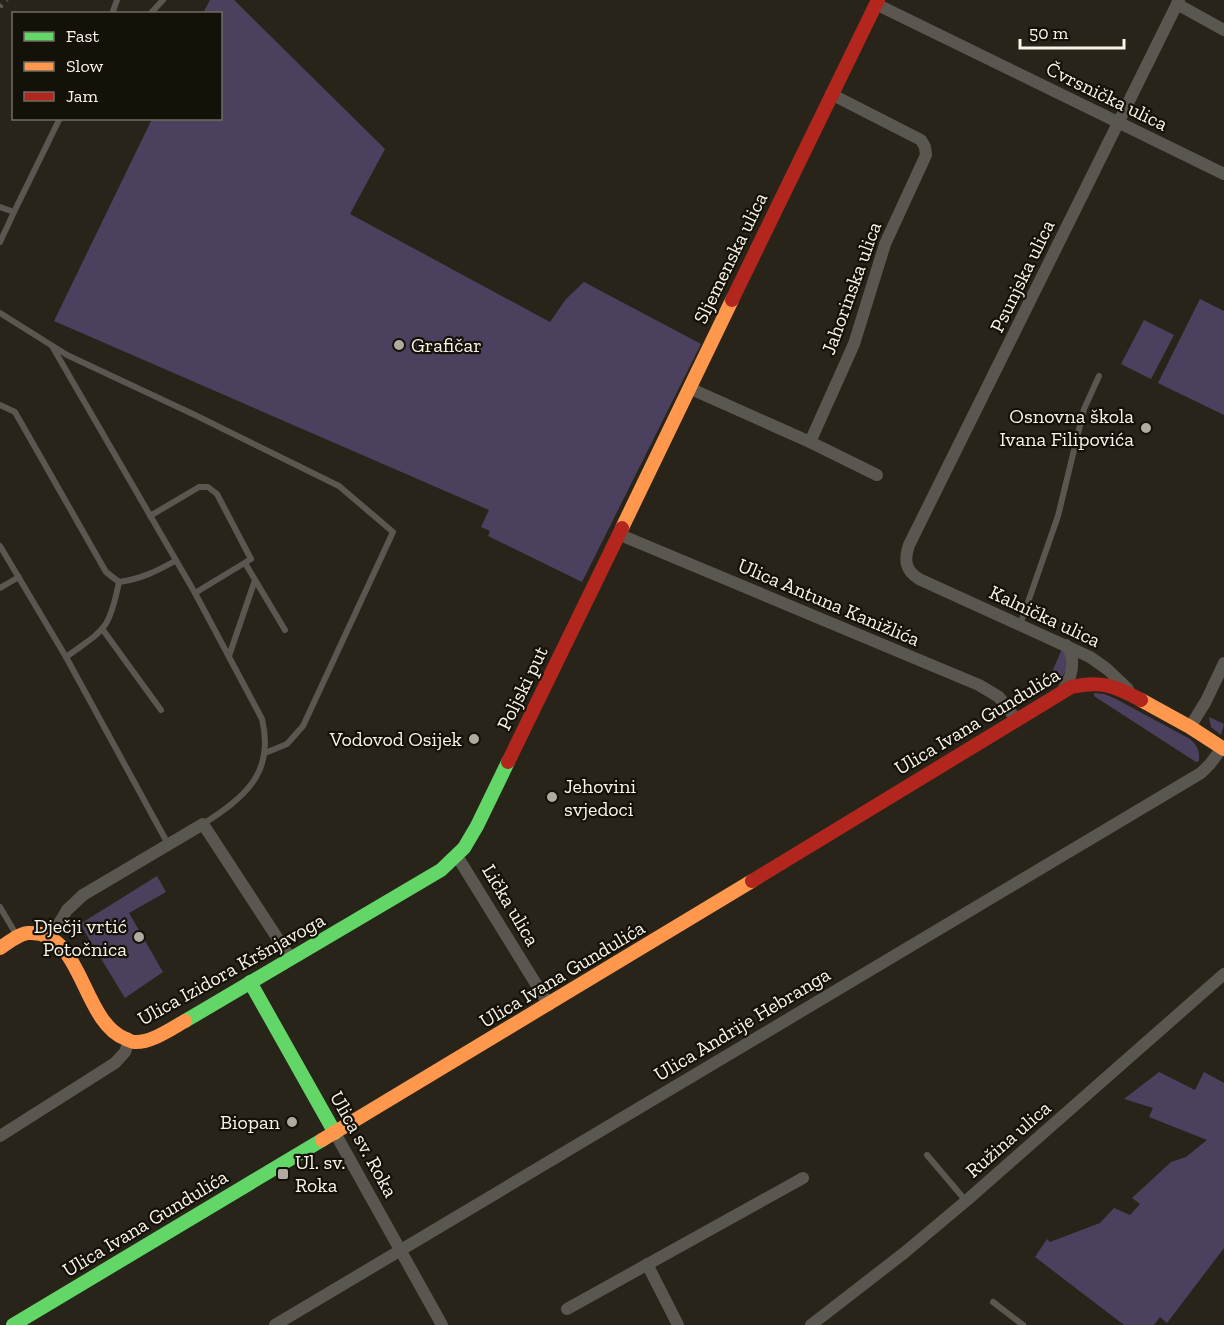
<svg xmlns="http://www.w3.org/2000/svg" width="1224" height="1325" font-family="'Zilla Slab',serif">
<rect width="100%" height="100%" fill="#282419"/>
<g fill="#4b415f">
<polygon points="210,0 234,0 385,149 350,214 550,322 566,299 584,282 701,344 582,582 488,536 490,531 481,527 489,510 54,321 152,119 220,118 220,14 203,13"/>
<polygon points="1200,299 1224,311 1224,415 1158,383"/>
<polygon points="1144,320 1174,335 1151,379 1121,364"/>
<path d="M1062 649C1073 667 1063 682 1045 688Z"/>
<path d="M1094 693 1104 694 1116 699 1190 739C1197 745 1200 751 1199 761L1196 762 1094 696Z"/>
<polygon points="1209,717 1224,724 1221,735 1211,727"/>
<polygon points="157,876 166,892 129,913 163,972 125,998 80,924"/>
<polygon points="1159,1072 1195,1090 1204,1072 1224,1083 1224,1248 1167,1323 1160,1317 1154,1325 1124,1325 1035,1257 1047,1239 1050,1242 1100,1223 1114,1208 1130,1215 1140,1204 1132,1198 1171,1162 1186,1157 1207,1140 1149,1117 1153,1108 1124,1099"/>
</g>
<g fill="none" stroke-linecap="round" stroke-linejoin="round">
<g stroke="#595750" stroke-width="6">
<polyline points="112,14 117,0"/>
<polyline points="150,14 163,0"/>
<polyline points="0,207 14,212 0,242"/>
<polyline points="14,212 60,118"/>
<polyline points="0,313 67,355 195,415 339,486 393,532 303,726 287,744 265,753"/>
<path d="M52 346 195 593 262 719C275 773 245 797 203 824"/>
<path d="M0 405 15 412 106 572 119 582C141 579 157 571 175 561"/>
<polyline points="150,516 199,487 208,487 217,494 251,559 195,593"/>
<polyline points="0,546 66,657 168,844"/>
<polyline points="245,563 285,630"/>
<polyline points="0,588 19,577"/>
<polyline points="1020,625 1058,516 1084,409 1099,376"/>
<polyline points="103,630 161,710"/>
<polyline points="229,656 255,580"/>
<path d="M66 657C105 629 109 631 119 582"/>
<polyline points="0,907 16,934"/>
<polyline points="927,1155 966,1201"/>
<polyline points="993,1302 1023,1325"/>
</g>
<g stroke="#595750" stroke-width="12">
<polyline points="876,4 1224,174"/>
<polyline points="1177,4 1224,30"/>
<polyline points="689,388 810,442 854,344 885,244 926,155 925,147 921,140 831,94"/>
<polyline points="810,442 877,475"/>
<polyline points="618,534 979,685 999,697 1016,719"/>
<path d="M1128 689 1107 669 1090 657 919 579C905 570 904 560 909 545L1179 0"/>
<path d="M1062 691C1072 678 1077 659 1066 645"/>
<polyline points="1190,727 1206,701 1224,663"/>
<polyline points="457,856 549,1005"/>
<polyline points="51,937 67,910 83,895 203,824 291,959"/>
<polyline points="335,1133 442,1325"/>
<polyline points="0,1136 115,1063 125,1052 129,1041"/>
<polyline points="647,1264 678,1325"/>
<polyline points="567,1309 803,1178"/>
<polyline points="275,1325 1201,773 1210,764 1222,748"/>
<polyline points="811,1325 904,1253 966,1201 1224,974"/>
</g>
<g stroke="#63d668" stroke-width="14">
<polyline points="250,982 335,1133"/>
<polyline points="185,1021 441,870 464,848 477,826 508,762"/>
<polyline points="13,1325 322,1140"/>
</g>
<g stroke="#ff974d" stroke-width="14">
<polyline points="622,528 732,300"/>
<polyline points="1141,700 1190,727 1224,749"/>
<path d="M0 948C8 943 18 934 28 933 83 929 81 1022 126 1039 129 1040 131 1042 134 1042 151 1043 171 1029 185 1021"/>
<polyline points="322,1140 752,881"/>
</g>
<g stroke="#b3261e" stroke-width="14">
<polyline points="732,300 878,0"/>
<polyline points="508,762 622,528"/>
<path d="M752 881 1071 687C1101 680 1115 686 1141 700"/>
</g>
<polyline stroke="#5e5b53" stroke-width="4.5" stroke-dasharray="3 6" stroke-linecap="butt" points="0,7 7,0"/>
</g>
<g fill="#afab9f" stroke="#141108" stroke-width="2">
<circle cx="399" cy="345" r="6"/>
<circle cx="1146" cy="428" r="6"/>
<circle cx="474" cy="739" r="6"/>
<circle cx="552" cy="797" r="6"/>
<circle cx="139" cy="937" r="6"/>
<circle cx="292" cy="1122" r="6"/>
<rect x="277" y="1168" width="12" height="12" rx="3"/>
</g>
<g text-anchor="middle" stroke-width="4.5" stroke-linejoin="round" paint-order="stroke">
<g font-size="20" fill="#f8f4e7" stroke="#141108">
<text transform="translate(1107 96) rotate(26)" y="7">Čvrsnička ulica</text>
<text transform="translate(730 258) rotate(-64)" y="7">Sljemenska ulica</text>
<text transform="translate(1022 276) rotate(-64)" y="7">Psunjska ulica</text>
<text transform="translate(851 288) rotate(-70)" y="7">Jahorinska ulica</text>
<text transform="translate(829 602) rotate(23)" y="7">Ulica Antuna Kanižlića</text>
<text transform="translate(1045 616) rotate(25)" y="7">Kalnička ulica</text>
<text transform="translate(522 688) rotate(-64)" y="7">Poljski put</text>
<text transform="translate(977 721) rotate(-31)" y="7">Ulica Ivana Gundulića</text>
<text transform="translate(511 905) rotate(59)" y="7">Lička ulica</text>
<text transform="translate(231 969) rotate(-29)" y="7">Ulica Izidora Kršnjavoga</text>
<text transform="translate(562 974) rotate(-31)" y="7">Ulica Ivana Gundulića</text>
<text transform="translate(742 1024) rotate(-31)" y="7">Ulica Andrije Hebranga</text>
<text transform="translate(1008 1139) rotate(-41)" y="7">Ružina ulica</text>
<text transform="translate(364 1144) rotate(61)" y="7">Ulica sv. Roka</text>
<text transform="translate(145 1223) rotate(-31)" y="7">Ulica Ivana Gundulića</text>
</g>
<g font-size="20" fill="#f8f4e7" stroke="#141108" text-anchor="end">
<text x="411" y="352" text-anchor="start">Grafičar</text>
<text x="1134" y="423">Osnovna škola<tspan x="1134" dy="23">Ivana Filipovića</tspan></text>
<text x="462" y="746">Vodovod Osijek</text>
<text x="564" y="793" text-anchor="start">Jehovini<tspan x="564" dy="23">svjedoci</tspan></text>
<text x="127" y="933">Dječji vrtić<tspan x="127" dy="23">Potočnica</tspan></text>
<text x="280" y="1129">Biopan</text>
<text x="295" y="1169" text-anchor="start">Ul. sv.<tspan x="295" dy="23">Roka</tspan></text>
</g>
</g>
<rect x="12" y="12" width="210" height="108" fill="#141108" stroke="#6f6c61" stroke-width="1.5"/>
<rect x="24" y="32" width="30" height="9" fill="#63d668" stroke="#6f6c61" stroke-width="1.5"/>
<text x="66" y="42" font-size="18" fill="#f8f4e7">Fast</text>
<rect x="24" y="62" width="30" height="9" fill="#ff974d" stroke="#6f6c61" stroke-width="1.5"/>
<text x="66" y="72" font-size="18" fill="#f8f4e7">Slow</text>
<rect x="24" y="92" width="30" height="9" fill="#b3261e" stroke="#6f6c61" stroke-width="1.5"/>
<text x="66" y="102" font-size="18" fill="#f8f4e7">Jam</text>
<path d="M1020 39v9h104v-9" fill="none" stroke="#f8f4e7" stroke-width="3"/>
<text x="1029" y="39" font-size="18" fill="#f8f4e7" stroke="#141108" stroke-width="4.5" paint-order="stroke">50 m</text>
</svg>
